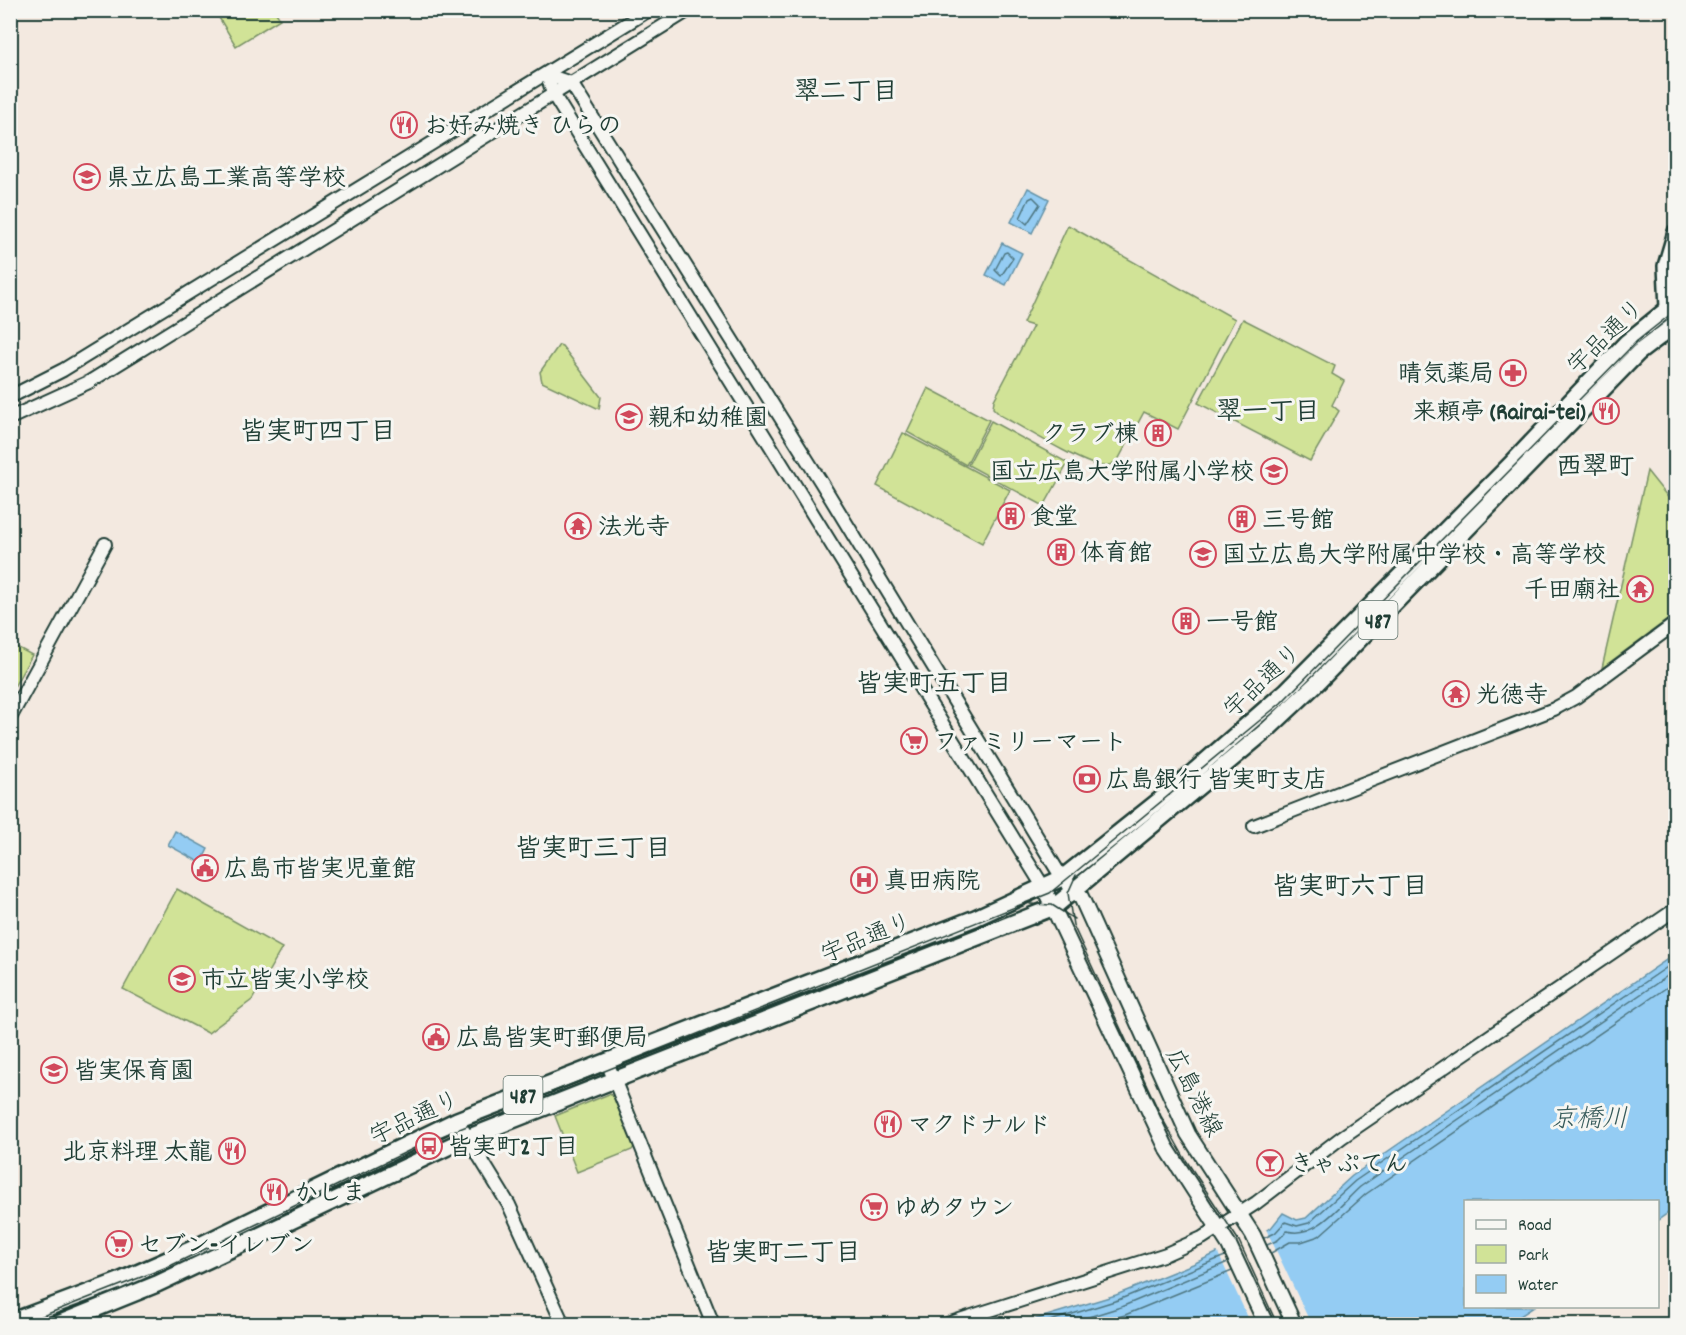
<svg xmlns="http://www.w3.org/2000/svg" width="1686" height="1335" font-family="Dekko,'Klee One',sans-serif">
<rect width="100%" height="100%" fill="#f3e9e0"/>
<filter id="ink" filterUnits="userSpaceOnUse"><feTurbulence type="fractalNoise" baseFrequency=".0167" numOctaves="2"/><feDisplacementMap in="SourceGraphic" scale="12" xChannelSelector="R" yChannelSelector="G"/><feConvolveMatrix kernelMatrix="1 2 1 2 8 2 1 2 1" color-interpolation-filters="sRGB"/></filter>
<g filter="url(#ink)">
<g fill="#d1e397" stroke="#789066" stroke-width="1.5">
<polygon points="215,11 275,11 280,19 236,46"/>
<path d="M1068 225 1235 319 1178 429 1144 412 1118 460C1113 464 1107 466 1101 466 1082 464 1020 426 1000 415L993 408 994 400 1033 326 1023 323Z"/>
<polygon points="1243,319 1335,366 1332,374 1344,381 1332,405 1339,411 1310,461 1198,403"/>
<polygon points="559,345 562,346 601,397 599,409 542,382 540,372"/>
<polygon points="928,388 989,420 966,465 907,432"/>
<polygon points="991,421 1068,463 1044,506 968,465"/>
<polygon points="903,433 1010,490 982,543 877,486"/>
<polygon points="1647,471 1675,506 1675,614 1602,668"/>
<polygon points="11,644 32,655 11,692"/>
<polygon points="177,889 282,948 252,1000 208,1033 123,989"/>
<polygon points="609,1094 617,1098 636,1144 632,1150 577,1172 555,1116"/>
</g>
<g fill="#94ccf3" stroke="#6593a7" stroke-width="1.5">
<polygon points="1028,188 1049,199 1032,233 1011,222"/>
<polygon points="1002,243 1022,253 1006,285 986,275"/>
<polygon points="175,831 208,849 201,863 168,845"/>
<polygon points="1675,954 1675,1208 1658,1220 1658,1202 1466,1202 1466,1306 1534,1307 1508,1324 1020,1324 1116,1295 1193,1264 1271,1228 1283,1213 1297,1220 1306,1218 1352,1176"/>
</g>
<polygon fill="#f3e9e0" points="1266,1229 1311,1324 1251,1324 1217,1251"/>
<g fill="none" stroke-linecap="round" stroke-linejoin="round">
<g stroke="#4e7680" stroke-width="1.5">
<polygon points="1033,197 1040,204 1027,224 1020,218 1029,199"/>
<polygon points="1007,252 1013,258 1001,276 995,270 1004,253"/>
<polyline points="1264,1238 1275,1233 1285,1222 1297,1226 1309,1223 1355,1181 1676,961"/>
<path d="M1267 1245 1278 1240 1287 1231C1316 1239 1340 1205 1360 1187L1676 970"/>
<polyline points="1271,1253 1290,1242 1301,1242 1319,1236 1366,1194 1676,981"/>
<polyline points="1040,1324 1118,1300 1225,1256"/>
<polyline points="1066,1324 1121,1307 1228,1262"/>
<polyline points="1096,1324 1125,1315 1232,1271"/>
</g>
<defs>
<g id="tertiary">
<polyline points="547,75 571,83 821,482 1062,878"/>
<polyline points="547,75 553,94 1044,888"/>
<polyline points="10,397 63,370 649,10"/>
<polyline points="10,418 89,382 689,10"/>
<polyline points="10,718 105,544"/>
<polyline points="1254,826 1554,709 1576,697 1676,623"/>
<polyline points="607,1062 713,1324"/>
<polyline points="457,1120 509,1205 563,1324"/>
<polyline points="947,1324 1166,1254 1202,1238 1256,1203 1342,1137 1676,909"/>
</g>
<g id="secondary">
<polyline points="1067,882 1081,897 1188,1134 1253,1235 1294,1324"/>
<polyline points="1044,888 1166,1147 1229,1245 1266,1324"/>
</g>
<polyline id="primary" points="1668,308 1666,266 1676,232"/>
<g id="trunk">
<polyline points="10,1322 119,1281 192,1249 457,1120 975,918 1062,878 1176,787 1286,691 1511,464 1627,342 1676,302"/>
<polyline points="58,1324 157,1284 467,1138 1054,907 1268,729 1317,683 1638,353 1676,324"/>
</g>
</defs>
<use href="#tertiary" stroke="#1f3d34" stroke-width="16"/>
<use href="#secondary" stroke="#1f3d34" stroke-width="18"/>
<use href="#primary" stroke="#1f3d34" stroke-width="20"/>
<use href="#trunk" stroke="#1f3d34" stroke-width="20"/>
<use href="#tertiary" stroke="#f6f6f2" stroke-width="12"/>
<use href="#secondary" stroke="#f6f6f2" stroke-width="14"/>
<use href="#primary" stroke="#f6f6f2" stroke-width="15"/>
<use href="#trunk" stroke="#f6f6f2" stroke-width="15"/>
<g stroke="#1f3d34" stroke-width="1.5">
<polyline points="1076,875 1068,893 1073,925 1161,1116 1184,1157 1239,1241 1277,1324"/>
<polyline points="1030,904 1052,905 1074,919"/>
<polyline points="22,1324 172,1265 427,1142 1050,893 1281,703 1637,341 1676,310"/>
</g>
</g>
</g>
<defs>
<symbol id="restaurant-ring" viewBox="-11 -11 22 22"><circle r="9.5" fill="#f6f6f2" stroke="#d1495b" stroke-width="1.5"/><path d="M-5-6h1v4h1v-4h1v4h1v-4h1v5L-1.5 .5V6h-2V.5L-5-1ZM5-6V6H3V1.5H1.5Q1.5-4 5-6Z" fill="#d1495b"/></symbol>
<symbol id="school-ring" viewBox="-11 -11 22 22"><circle r="9.5" fill="#f6f6f2" stroke="#d1495b" stroke-width="1.5"/><path d="M0-5L7-2L0 1L-7-2ZM-4 1L0 2.5L4 1V4Q0 6-4 4Z" fill="#d1495b"/></symbol>
<symbol id="pharmacy-ring" viewBox="-11 -11 22 22"><circle r="9.5" fill="#f6f6f2" stroke="#d1495b" stroke-width="1.5"/><path d="M-2-6h4v4h4v4h-4v4h-4v-4h-4v-4h4Z" fill="#d1495b"/></symbol>
<symbol id="building-ring" viewBox="-11 -11 22 22"><circle r="9.5" fill="#f6f6f2" stroke="#d1495b" stroke-width="1.5"/><path d="M-4-6H4V6H1V3H-1V6H-4ZM-2.5-4.3h1.7v1.8h-1.7ZM.8-4.3h1.7v1.8H.8ZM-2.5-1h1.7V.8h-1.7ZM.8-1h1.7V.8H.8Z" fill="#d1495b"/></symbol>
<symbol id="temple-ring" viewBox="-11 -11 22 22"><circle r="9.5" fill="#f6f6f2" stroke="#d1495b" stroke-width="1.5"/><path d="M0-6L5-2H3V0L6.5 2.5H4V6H1.5V3h-3V6H-4V2.5H-6.5L-3 0V-2H-5Z" fill="#d1495b"/></symbol>
<symbol id="supermarket-ring" viewBox="-11 -11 22 22"><circle r="9.5" fill="#f6f6f2" stroke="#d1495b" stroke-width="1.5"/><path d="M-6-5.5h2.5l.6 2H6L4.5 2H-2.5L-4.4-4H-6ZM-1.5 3.2a1.3 1.3 0 1 0 .1 0ZM3 3.2a1.3 1.3 0 1 0 .1 0Z" fill="#d1495b"/></symbol>
<symbol id="bank-ring" viewBox="-11 -11 22 22"><circle r="9.5" fill="#f6f6f2" stroke="#d1495b" stroke-width="1.5"/><path d="M-6-4H6V4H-6ZM0-2.3a2.3 2.3 0 1 0 0 4.6a2.3 2.3 0 1 0 0-4.6Z" fill="#d1495b"/></symbol>
<symbol id="civic-ring" viewBox="-11 -11 22 22"><circle r="9.5" fill="#f6f6f2" stroke="#d1495b" stroke-width="1.5"/><path d="M-.6-6.5H3V-4.5H.6V-3L4-1V1h2V6H-6V1h2V-1L-.6-3ZM-1.2 2.5V6h2.4V2.5Z" fill="#d1495b"/></symbol>
<symbol id="hospital-ring" viewBox="-11 -11 22 22"><circle r="9.5" fill="#f6f6f2" stroke="#d1495b" stroke-width="1.5"/><path d="M-5-5h3v3.5h4V-5h3V5h-3V1.5h-4V5h-3Z" fill="#d1495b"/></symbol>
<symbol id="bus-ring" viewBox="-11 -11 22 22"><circle r="9.5" fill="#f6f6f2" stroke="#d1495b" stroke-width="1.5"/><path d="M-5-6H5V4H4V6H2V4H-2V6H-4V4H-5ZM-3.5-4V0h7V-4ZM-3.5 1.2v1.5H-2V1.2ZM2 1.2v1.5H3.5V1.2Z" fill="#d1495b"/></symbol>
<symbol id="bar-ring" viewBox="-11 -11 22 22"><circle r="9.5" fill="#f6f6f2" stroke="#d1495b" stroke-width="1.5"/><path d="M-6-5H6L.8 .8V4.5H3.5V6h-7V4.5H-.8V.8Z" fill="#d1495b"/></symbol>
</defs>
<g fill-rule="evenodd">
<use href="#restaurant-ring" x="389" y="110" width="30" height="30"/>
<use href="#school-ring" x="72" y="162" width="30" height="30"/>
<use href="#pharmacy-ring" x="1498" y="358" width="30" height="30"/>
<use href="#restaurant-ring" x="1591" y="396" width="30" height="30"/>
<use href="#school-ring" x="614" y="402" width="30" height="30"/>
<use href="#building-ring" x="1143" y="418" width="30" height="30"/>
<use href="#school-ring" x="1259" y="456" width="30" height="30"/>
<use href="#building-ring" x="996" y="501" width="30" height="30"/>
<use href="#building-ring" x="1227" y="504" width="30" height="30"/>
<use href="#temple-ring" x="563" y="511" width="30" height="30"/>
<use href="#building-ring" x="1046" y="537" width="30" height="30"/>
<use href="#school-ring" x="1188" y="539" width="30" height="30"/>
<use href="#temple-ring" x="1625" y="574" width="30" height="30"/>
<use href="#building-ring" x="1171" y="606" width="30" height="30"/>
<use href="#temple-ring" x="1441" y="679" width="30" height="30"/>
<use href="#supermarket-ring" x="899" y="726" width="30" height="30"/>
<use href="#bank-ring" x="1072" y="764" width="30" height="30"/>
<use href="#civic-ring" x="190" y="853" width="30" height="30"/>
<use href="#hospital-ring" x="849" y="865" width="30" height="30"/>
<use href="#school-ring" x="167" y="964" width="30" height="30"/>
<use href="#civic-ring" x="421" y="1022" width="30" height="30"/>
<use href="#school-ring" x="39" y="1055" width="30" height="30"/>
<use href="#restaurant-ring" x="873" y="1109" width="30" height="30"/>
<use href="#bus-ring" x="414" y="1131" width="30" height="30"/>
<use href="#restaurant-ring" x="217" y="1136" width="30" height="30"/>
<use href="#bar-ring" x="1255" y="1148" width="30" height="30"/>
<use href="#restaurant-ring" x="259" y="1177" width="30" height="30"/>
<use href="#supermarket-ring" x="859" y="1192" width="30" height="30"/>
<use href="#supermarket-ring" x="104" y="1229" width="30" height="30"/>
</g>
<g text-anchor="middle" stroke-width="6" stroke-linejoin="round" paint-order="stroke">
<g fill="#f6f6f2" stroke="#60746d" stroke-width="1.5">
<rect x="1358.5" y="601" width="39" height="38" rx="4.5"/>
<rect x="503.5" y="1076" width="39" height="38" rx="4.5"/>
</g>
<g font-size="22" font-weight="bold" fill="#1f3d34">
<text x="1378" y="628">487</text>
<text x="523" y="1103">487</text>
</g>
<g font-size="24" font-weight="bold" fill="#1f3d34" stroke="#f6f6f2" text-anchor="start">
<text x="424" y="133">お好み焼き ひらの</text>
<text x="106" y="185">県立広島工業高等学校</text>
<text x="1494" y="381" text-anchor="end">晴気薬局</text>
<text x="1586" y="419" text-anchor="end">来頼亭 (Rairai-tei)</text>
<text x="648" y="425">親和幼稚園</text>
<text x="1138" y="441" text-anchor="end">クラブ棟</text>
<text x="1254" y="479" text-anchor="end">国立広島大学附属小学校</text>
<text x="1030" y="524">食堂</text>
<text x="1262" y="527">三号館</text>
<text x="598" y="534">法光寺</text>
<text x="1080" y="560">体育館</text>
<text x="1222" y="562">国立広島大学附属中学校・高等学校</text>
<text x="1620" y="597" text-anchor="end">千田廟社</text>
<text x="1206" y="629">一号館</text>
<text x="1476" y="702">光徳寺</text>
<text x="934" y="749">ファミリーマート</text>
<text x="1106" y="787">広島銀行 皆実町支店</text>
<text x="224" y="876">広島市皆実児童館</text>
<text x="884" y="888">真田病院</text>
<text x="201" y="987">市立皆実小学校</text>
<text x="456" y="1045">広島皆実町郵便局</text>
<text x="74" y="1078">皆実保育園</text>
<text x="908" y="1132">マクドナルド</text>
<text x="448" y="1154">皆実町2丁目</text>
<text x="212" y="1159" text-anchor="end">北京料理 太龍</text>
<text x="1290" y="1171">きゃぷてん</text>
<text x="294" y="1200">かしま</text>
<text x="894" y="1215">ゆめタウン</text>
<text x="138" y="1252">セブン-イレブン</text>
</g>
<g font-size="24" fill="#1f3d34" stroke="#f6f6f2">
<text transform="translate(1605 336) rotate(-44)" y="8">宇品通り</text>
<text transform="translate(1262 680) rotate(-43)" y="8">宇品通り</text>
<text transform="translate(866 937) rotate(-22)" y="8">宇品通り</text>
<text transform="translate(1195 1092) rotate(63)" y="8">広島港線</text>
<text transform="translate(414 1117) rotate(-25)" y="8">宇品通り</text>
</g>
<g font-size="26" font-weight="bold" fill="#1f3d34" stroke="#f6f6f2">
<text x="846" y="99">翠二丁目</text>
<text x="1268" y="419">翠一丁目</text>
<text x="318" y="439">皆実町四丁目</text>
<text x="1595" y="474">西翠町</text>
<text x="934" y="691">皆実町五丁目</text>
<text x="593" y="856">皆実町三丁目</text>
<text x="1350" y="894">皆実町六丁目</text>
<text x="783" y="1260">皆実町二丁目</text>
</g>
<g font-size="26" font-style="italic" fill="#365a5a" stroke="#f6f6f2">
<text x="1589" y="1126">京橋川</text>
</g>
</g>
<rect width="1686" height="1335" fill="none" stroke="#f6f6f2" stroke-width="36"/>
<rect x="18" y="18" width="1650" height="1299" fill="none" stroke="#1f3d34" stroke-width="2" filter="url(#ink)"/>
<rect x="1464" y="1200" width="195" height="108" fill="#f6f6f2" stroke="#a0aca6" stroke-width="1.5"/>
<rect x="1476" y="1220" width="30" height="9" fill="#f6f6f2" stroke="#a0aca6" stroke-width="1.5"/>
<text x="1518" y="1230" font-size="18" fill="#1f3d34">Road</text>
<rect x="1476" y="1245" width="30" height="18" fill="#d1e397" stroke="#a0aca6" stroke-width="1.5"/>
<text x="1518" y="1260" font-size="18" fill="#1f3d34">Park</text>
<rect x="1476" y="1275" width="30" height="18" fill="#94ccf3" stroke="#a0aca6" stroke-width="1.5"/>
<text x="1518" y="1290" font-size="18" fill="#1f3d34">Water</text>
</svg>
